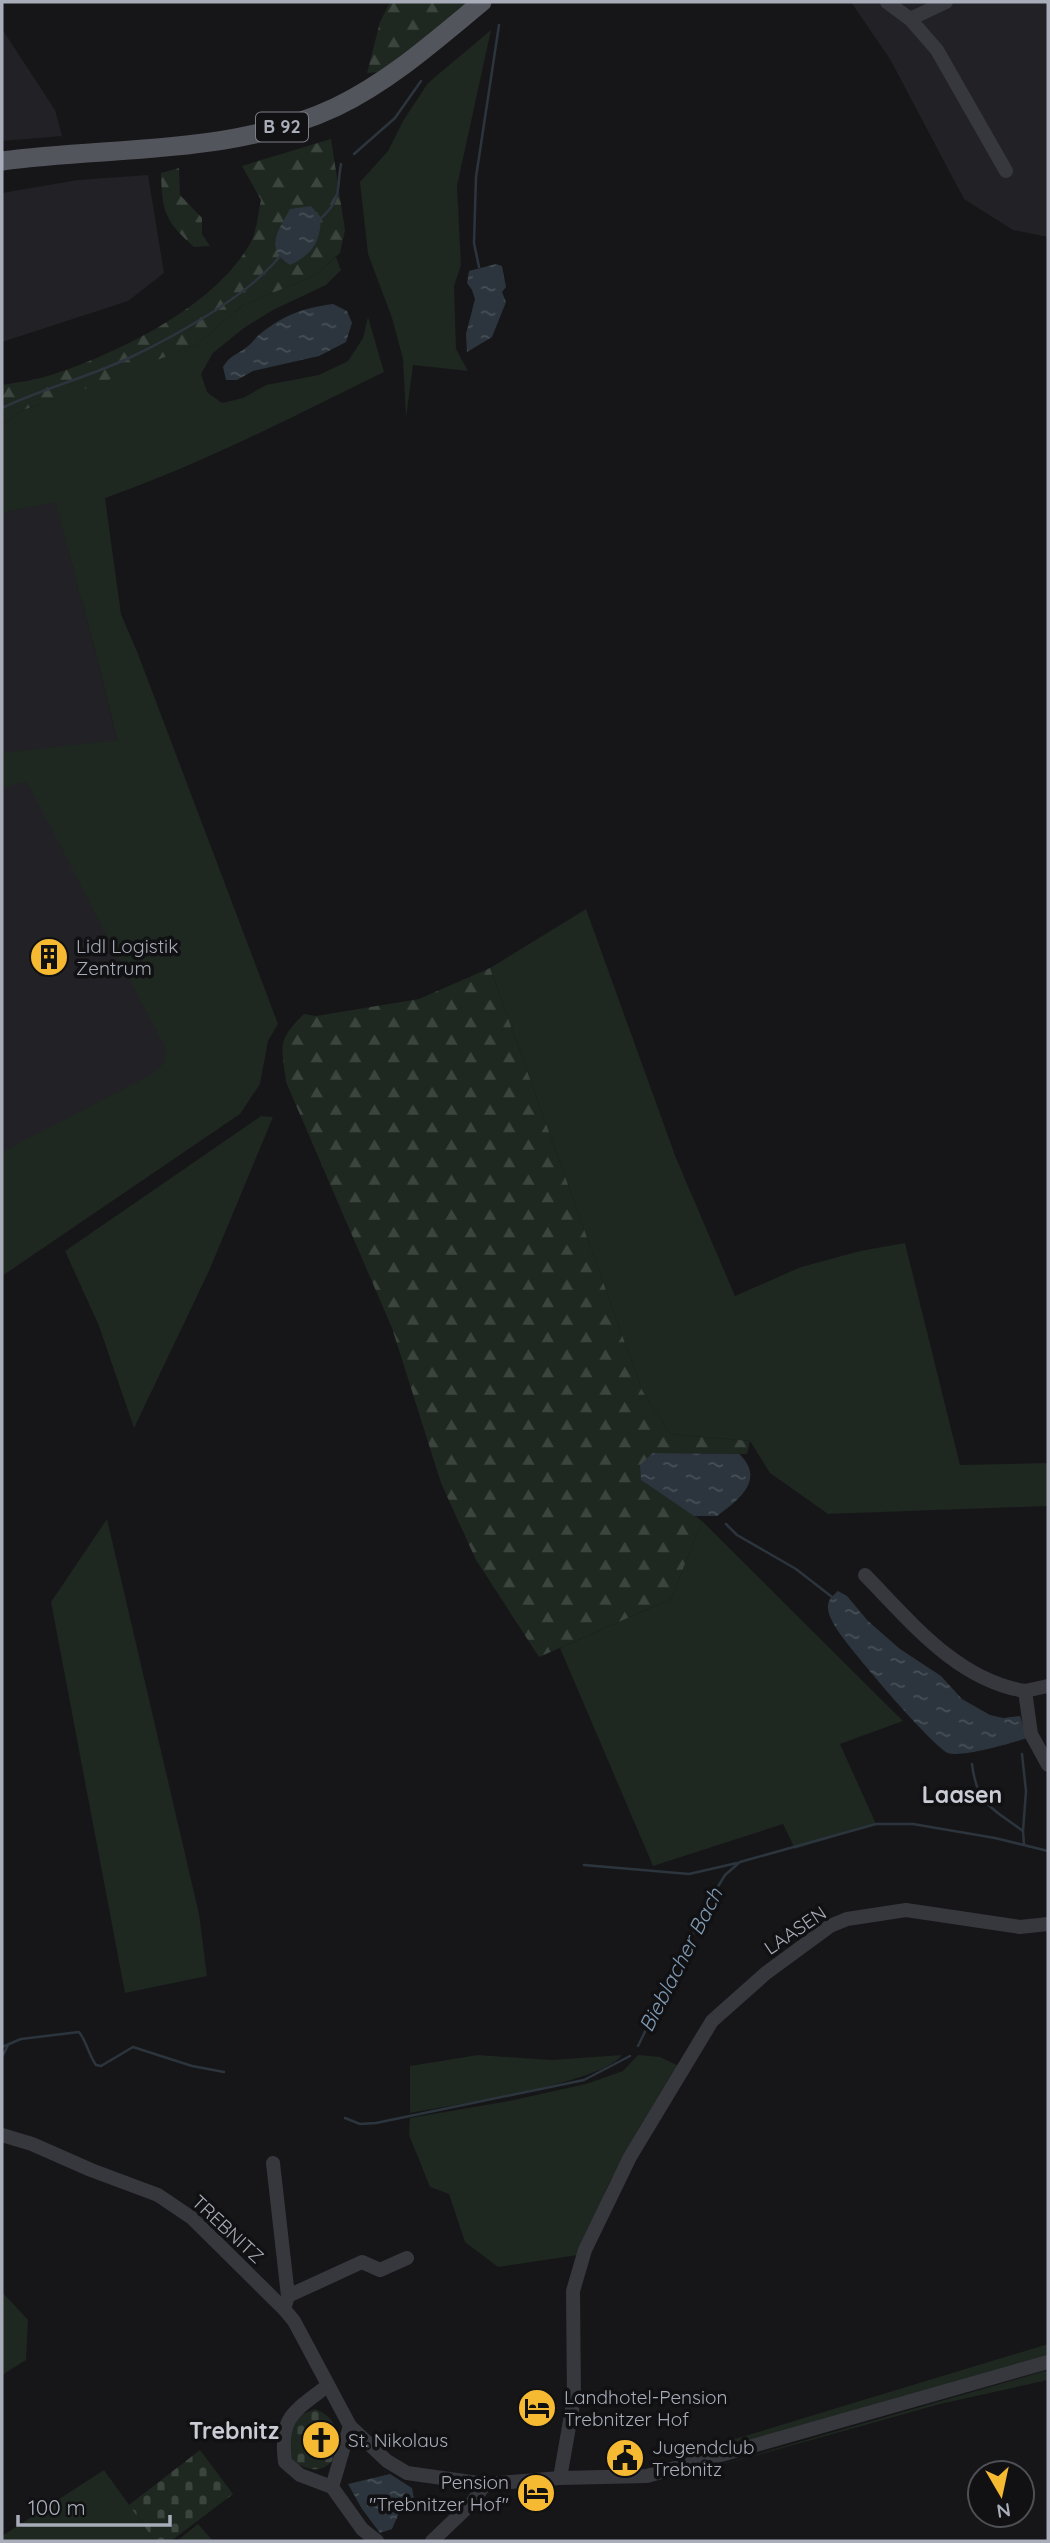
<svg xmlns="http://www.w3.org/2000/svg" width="1050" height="2543" font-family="Quicksand,sans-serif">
<defs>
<pattern id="forest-firs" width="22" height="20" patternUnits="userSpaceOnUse" patternTransform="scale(1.75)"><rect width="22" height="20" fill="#1e2720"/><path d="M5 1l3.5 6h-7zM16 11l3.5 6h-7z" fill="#3c443e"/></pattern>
<pattern id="cemetery-stones" width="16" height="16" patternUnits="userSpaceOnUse" patternTransform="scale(1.75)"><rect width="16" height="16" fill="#1e2720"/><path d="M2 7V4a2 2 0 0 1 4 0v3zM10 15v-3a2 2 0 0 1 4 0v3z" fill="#3c443e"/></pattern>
<pattern id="park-crowns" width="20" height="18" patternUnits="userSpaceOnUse" patternTransform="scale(1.75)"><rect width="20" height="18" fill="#1e2720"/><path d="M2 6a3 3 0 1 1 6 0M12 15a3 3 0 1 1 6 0" fill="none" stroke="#3c443e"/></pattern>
<pattern id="water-ripples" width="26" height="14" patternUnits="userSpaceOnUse" patternTransform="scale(1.75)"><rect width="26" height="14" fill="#2c353d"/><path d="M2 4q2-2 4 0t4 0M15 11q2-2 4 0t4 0" fill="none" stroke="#485057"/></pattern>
</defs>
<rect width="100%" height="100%" fill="#161618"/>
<g fill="#222226">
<polygon points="851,2 1048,2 1048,237 1013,230 964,199 890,59"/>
<polygon points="2,29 55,110 62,136 2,141"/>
<polygon points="148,175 164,273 128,301 2,342 2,193 78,180"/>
<polygon points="55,501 96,654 117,740 255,1039 2,1180 2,513"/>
</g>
<g fill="#1e2720">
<polygon points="491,30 457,186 461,265 454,286 456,349 468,371 413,365 406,418 403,359 392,318 368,254 360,182 388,151 403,121 428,83"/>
<path d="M336 257 341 270 326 285 273 310 244 328 213 353 201 374 207 392 222 403 243 398 266 385 319 375 348 361 363 338 368 317 384 372C292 417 202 464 105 498L121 614 138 654 278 1024 268 1041 260 1084 240 1114 2 1276V1152L154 1073C163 1066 167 1060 165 1048L28 784 24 782 2 788V753L117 740 96 654 55 502 2 513V426L20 411 83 389 197 344 243 305 314 276Z"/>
<polygon points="586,909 676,1158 735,1296 801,1267 860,1251 905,1243 960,1465 1048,1463 1048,1506 828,1514 770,1473 750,1441 670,1434 642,1390 490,968"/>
<polygon points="261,1116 273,1117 209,1271 134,1428 99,1326 65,1251"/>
<polygon points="107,1519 199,1914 207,1976 125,1993 51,1602"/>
<polygon points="702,1521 903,1721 840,1744 876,1824 795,1849 783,1824 653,1866 560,1648 671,1599"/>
<path d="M478 2055 551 2060 622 2055C601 2084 451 2105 410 2113V2066Z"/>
<polygon points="638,2055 660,2057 681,2067 668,2092 610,2181 578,2255 498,2267 465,2242 449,2194 430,2187 409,2135 410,2118 509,2101 586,2084 623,2071"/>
<polygon points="2,2292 28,2320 26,2360 2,2375"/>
<polygon points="1048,2344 1048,2356 720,2453 715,2445"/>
<polygon points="1048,2370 1048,2380 940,2404 682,2476"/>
<polygon points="104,2470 155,2541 2,2541 2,2536"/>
</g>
<g fill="url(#forest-firs)">
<polygon points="390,2 473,2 379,72 367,73 380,22"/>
<path d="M331 139 345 230 340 253 314 276 243 305 197 344 93 386 20 411 2 426V385C19 382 38 380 54 374 121 352 216 305 251 242 257 230 258 213 261 200L242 166Z"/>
<path d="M179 168 180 195 202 218V234L210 246 194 247C165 221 162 212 161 173Z"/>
<path d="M490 968 642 1390 670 1434 750 1441 747 1454 653 1453 641 1480 702 1521 671 1599 539 1657 476 1560 441 1483 392 1328 286 1082C282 1046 276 1041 304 1014L316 1016 419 999Z"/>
</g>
<g fill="url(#cemetery-stones)">
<path d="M315 2409C356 2424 339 2484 302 2466 297 2464 292 2460 290 2455 287 2448 289 2435 289 2427L300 2415Z"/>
<polygon points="200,2450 233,2494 171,2541 155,2541 129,2505"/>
</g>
<polygon fill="url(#park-crowns)" points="198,2524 213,2541 177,2541"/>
<g fill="url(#water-ripples)">
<path d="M311 206 321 218C320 242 313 254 290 265 264 249 278 231 290 209Z"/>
<polygon points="496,264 502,266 506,287 502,292 506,302 492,337 467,352 466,334 475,299 472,290 467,283 469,271"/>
<path d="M333 304 347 311 352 323 346 342 319 356 253 371 237 380H226L223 367C231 355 233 357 244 349 250 346 255 338 260 334 284 315 302 308 333 304Z"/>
<path d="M653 1453 739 1454C766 1479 739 1500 717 1516H694L641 1480 640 1465Z"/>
<path d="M838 1591 847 1596 868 1621 900 1649 941 1676 962 1699 990 1715 1003 1718 1020 1716 1027 1738C1012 1743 962 1758 948 1753 930 1744 858 1658 843 1638 837 1630 829 1618 828 1609 827 1601 832 1596 838 1591Z"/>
<polygon points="390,2474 412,2488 414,2499 403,2504 392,2529 380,2533 362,2509 348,2484"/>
</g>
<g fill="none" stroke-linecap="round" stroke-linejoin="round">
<g stroke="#2c353d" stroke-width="2.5">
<polyline points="354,154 395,118 421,81"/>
<path d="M319 220C343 199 336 192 341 164"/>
<polyline points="479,267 474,243 476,177 499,25"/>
<path d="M2 408C44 388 89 377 131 357 161 343 189 327 216 310 240 294 262 278 281 255"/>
<polyline points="726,1524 737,1535 796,1569 832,1597"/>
<polyline points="1022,1754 1026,1791 1023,1831"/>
<path d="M972 1764C977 1805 992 1808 1023 1831L1024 1845"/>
<polyline points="584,1865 689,1874 737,1863"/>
<polyline points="638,2046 708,1903 725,1875 740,1862 876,1824 913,1824 995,1838 1048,1851"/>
<path d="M2 2047 21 2039 79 2032C87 2042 88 2054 96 2065L101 2066 133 2047 192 2066 224 2072"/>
<polyline points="2,2057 8,2045"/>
<polyline points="345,2118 360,2124 376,2123 584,2080 630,2056"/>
</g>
<g stroke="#37383e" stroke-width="14">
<polyline points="887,2 910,19 937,50 1006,171"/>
<polyline points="910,19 946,2"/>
<path d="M865 1575C911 1622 957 1680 1025 1691"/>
<polyline points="1048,1686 1025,1691 1031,1734 1048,1765"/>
<polyline points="2,2135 32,2144 91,2170 158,2195 192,2218 284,2309 294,2321 350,2426 387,2461 407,2473 485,2484 560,2478 647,2476 1048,2362"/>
<polyline points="273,2163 288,2296 284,2309"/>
<polyline points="288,2296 362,2262 380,2270 407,2258"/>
<path d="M327 2386C294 2412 279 2416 285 2462L300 2475 332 2487"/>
<polyline points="350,2426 332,2487 362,2529 377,2541"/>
<polyline points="560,2478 574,2398 573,2291 585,2250 630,2157 712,2021 766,1973 830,1926 847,1919 906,1910 1020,1927 1048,1924"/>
<polyline points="432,2541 472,2503 485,2484"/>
</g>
<path stroke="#53555d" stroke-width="19" d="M2 161C113 146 232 156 336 107 390 81 436 40 482 2"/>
</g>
<defs>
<symbol id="building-disc" viewBox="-11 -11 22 22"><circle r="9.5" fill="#f5b932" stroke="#111113"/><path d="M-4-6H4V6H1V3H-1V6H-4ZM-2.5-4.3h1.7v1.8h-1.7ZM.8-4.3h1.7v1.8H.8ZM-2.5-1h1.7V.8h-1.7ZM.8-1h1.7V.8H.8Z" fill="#111"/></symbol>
<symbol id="hotel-disc" viewBox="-11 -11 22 22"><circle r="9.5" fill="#f5b932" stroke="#111113"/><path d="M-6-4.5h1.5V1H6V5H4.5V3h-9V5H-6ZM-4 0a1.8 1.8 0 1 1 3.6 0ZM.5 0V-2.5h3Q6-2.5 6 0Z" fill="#111"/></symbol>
<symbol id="church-disc" viewBox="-11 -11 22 22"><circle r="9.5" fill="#f5b932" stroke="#111113"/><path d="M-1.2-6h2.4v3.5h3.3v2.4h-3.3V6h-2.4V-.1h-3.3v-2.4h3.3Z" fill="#111"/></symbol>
<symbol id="civic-disc" viewBox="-11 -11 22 22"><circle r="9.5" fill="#f5b932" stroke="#111113"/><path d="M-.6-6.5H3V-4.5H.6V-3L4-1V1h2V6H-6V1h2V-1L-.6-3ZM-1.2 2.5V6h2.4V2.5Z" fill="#111"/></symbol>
</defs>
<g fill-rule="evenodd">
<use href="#building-disc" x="27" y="935" width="44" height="44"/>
<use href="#hotel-disc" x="515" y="2386" width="44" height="44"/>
<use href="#church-disc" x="299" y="2418" width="44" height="44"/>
<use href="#civic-disc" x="603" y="2436" width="44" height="44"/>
<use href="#hotel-disc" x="514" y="2471" width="44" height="44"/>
</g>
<g text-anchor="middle" stroke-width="7" stroke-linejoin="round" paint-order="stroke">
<rect fill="#111113" stroke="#7b7e87" stroke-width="2" x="256" y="112.5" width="52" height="29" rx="5"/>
<g font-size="18" font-weight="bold" fill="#a8adb9">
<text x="282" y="133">B 92</text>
</g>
<g font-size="19" fill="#a8adb9" stroke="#111113" text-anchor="start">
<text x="76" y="953">Lidl Logistik<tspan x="76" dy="22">Zentrum</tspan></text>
<text x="564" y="2404">Landhotel-Pension<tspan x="564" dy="22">Trebnitzer Hof</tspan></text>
<text x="348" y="2447">St. Nikolaus</text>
<text x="652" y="2454">Jugendclub<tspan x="652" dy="22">Trebnitz</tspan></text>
<text x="509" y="2489" text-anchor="end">Pension<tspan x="509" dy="22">"Trebnitzer Hof"</tspan></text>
</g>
<g font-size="19" fill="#a8adb9" stroke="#111113">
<text transform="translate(795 1930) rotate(-34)" y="7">LAASEN</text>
<text transform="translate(228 2229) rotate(43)" y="7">TREBNITZ</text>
</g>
<g font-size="21" font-style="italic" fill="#7f9ab4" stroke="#111113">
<text transform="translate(681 1960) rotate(-63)" y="7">Bieblacher Bach</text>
</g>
<g font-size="23" font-weight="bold" fill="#c9ccd5" stroke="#111113">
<text x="962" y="1803">Laasen</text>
<text x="234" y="2439">Trebnitz</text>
</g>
</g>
<rect width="1050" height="2543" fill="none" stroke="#a8adb9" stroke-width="7"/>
<g transform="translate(1001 2494) rotate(171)"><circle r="33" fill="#111113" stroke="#4d4f55" stroke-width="2"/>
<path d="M0-5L12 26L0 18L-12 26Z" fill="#f5b932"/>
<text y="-10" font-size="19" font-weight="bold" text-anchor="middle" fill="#a8adb9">N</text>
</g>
<path d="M18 2515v10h152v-10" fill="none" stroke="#a8adb9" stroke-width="3.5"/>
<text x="28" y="2515" font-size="21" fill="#a8adb9" stroke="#111113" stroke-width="5" paint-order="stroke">100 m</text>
</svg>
